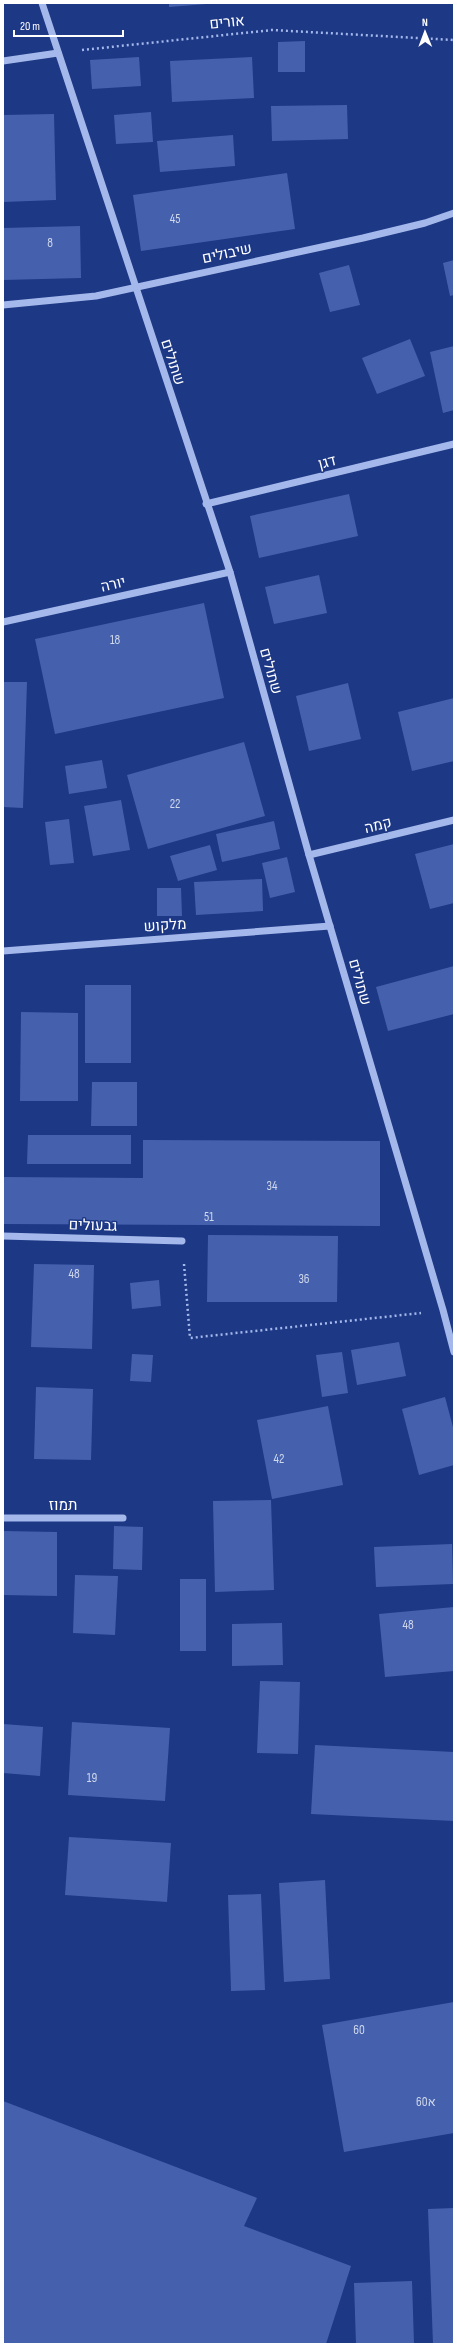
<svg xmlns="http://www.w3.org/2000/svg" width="457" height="2347" font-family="'Sofia Sans Condensed',Heebo,sans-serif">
<rect width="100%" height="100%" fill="#1d3885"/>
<g fill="#4561ae">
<polygon points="169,3 207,3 207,4 169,7"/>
<polygon points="305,41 305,72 278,72 278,42"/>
<polygon points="139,57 141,86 92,89 90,60"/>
<polygon points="252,57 254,98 172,102 170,61"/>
<polygon points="347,105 348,139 272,141 271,106"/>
<polygon points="151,112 153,142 116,144 114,115"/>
<polygon points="54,114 56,200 3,202 3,115"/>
<polygon points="233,135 235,166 160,172 157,141"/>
<polygon points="287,173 295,229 141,251 133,195"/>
<polygon points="80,226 81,278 3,280 3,228"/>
<polygon points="454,260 454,295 450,296 443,263"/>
<polygon points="349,265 360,305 330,312 319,273"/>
<polygon points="410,339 425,376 377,394 362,358"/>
<polygon points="454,346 454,410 443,413 430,352"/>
<polygon points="349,494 358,536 259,558 250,516"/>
<polygon points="319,575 327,613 274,624 265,587"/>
<polygon points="204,603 224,698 55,734 35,639"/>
<polygon points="3,682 27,682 23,808 3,807"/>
<polygon points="348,683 361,739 309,751 296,696"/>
<polygon points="454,698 454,761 412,771 398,712"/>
<polygon points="244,742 265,816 148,849 127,775"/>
<polygon points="102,760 107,788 69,794 65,766"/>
<polygon points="121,800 130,850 93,856 84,806"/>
<polygon points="69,819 74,863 50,865 45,822"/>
<polygon points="274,821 280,849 222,862 216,834"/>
<polygon points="454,844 454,903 430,909 415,854"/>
<polygon points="210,845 217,870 178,881 170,856"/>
<polygon points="287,857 295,892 270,898 262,863"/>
<polygon points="262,879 263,911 196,915 194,882"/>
<polygon points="157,888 181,888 182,916 157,916"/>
<polygon points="454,966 454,1014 388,1031 376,987"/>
<rect x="85" y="985" width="46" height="78"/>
<polygon points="21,1012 78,1013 78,1101 20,1101"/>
<polygon points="92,1082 137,1082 137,1126 91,1126"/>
<polygon points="28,1135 131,1135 131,1164 27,1164"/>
<polygon points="143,1140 380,1141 380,1226 3,1224 3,1177 143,1178"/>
<polygon points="208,1235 338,1236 337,1302 207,1302"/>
<polygon points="34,1264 94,1265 92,1349 31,1347"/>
<polygon points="159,1280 161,1306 132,1309 130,1283"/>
<polygon points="399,1342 406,1376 357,1385 351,1350"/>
<polygon points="342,1352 348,1393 322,1397 316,1355"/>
<polygon points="132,1354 153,1355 151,1382 130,1381"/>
<polygon points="36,1387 93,1389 91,1460 34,1459"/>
<polygon points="445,1397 454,1431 454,1465 419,1475 402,1409"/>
<polygon points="328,1406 343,1485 272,1499 257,1420"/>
<polygon points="271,1500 274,1590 215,1592 213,1501"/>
<polygon points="114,1526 143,1527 142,1570 113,1569"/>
<polygon points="3,1531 57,1532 57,1596 3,1595"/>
<polygon points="452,1544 453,1584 376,1587 374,1547"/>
<polygon points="75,1575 118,1576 115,1635 73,1633"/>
<rect x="180" y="1579" width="26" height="72"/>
<polygon points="454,1607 454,1671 385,1677 379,1614"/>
<polygon points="282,1623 283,1665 232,1666 232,1624"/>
<polygon points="260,1681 300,1682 298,1754 257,1753"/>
<polygon points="72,1722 170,1728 165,1801 68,1795"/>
<polygon points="3,1724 43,1727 40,1776 3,1773"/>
<polygon points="315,1745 454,1752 454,1821 311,1814"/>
<polygon points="69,1837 171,1843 167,1902 65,1895"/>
<polygon points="325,1880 330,1979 284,1982 279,1883"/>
<polygon points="261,1894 265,1990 231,1991 228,1895"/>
<polygon points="454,2002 454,2133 344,2152 322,2025"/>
<polygon points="3,2101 257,2198 244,2226 351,2266 326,2344 3,2344"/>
<polygon points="454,2208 454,2344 433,2344 428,2209"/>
<polygon points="412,2281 414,2344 356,2344 354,2283"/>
</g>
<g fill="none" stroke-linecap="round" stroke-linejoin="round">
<g stroke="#a4b8eb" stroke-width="2.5" stroke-dasharray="2 3" stroke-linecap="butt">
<polyline points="82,50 272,30 454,40"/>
<polyline points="184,1264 190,1338 421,1313"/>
</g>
<g stroke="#a4b8eb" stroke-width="7">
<polyline points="42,3 230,572 309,855 443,1310 454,1352"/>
<polyline points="3,61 58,53"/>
<polyline points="3,305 96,296 363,238 425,223 454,213"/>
<polyline points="206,504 454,444"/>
<polyline points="3,622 230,572"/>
<polyline points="309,855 454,820"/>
<polyline points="3,951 330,926"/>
<polyline points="3,1236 182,1241"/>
<polyline points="3,1518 123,1518"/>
</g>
</g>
<g text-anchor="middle" stroke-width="3" stroke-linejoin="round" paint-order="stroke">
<g font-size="13" fill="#d0d8eb">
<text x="175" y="223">45</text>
<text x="50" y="247">8</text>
<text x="115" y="644">18</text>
<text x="175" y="808">22</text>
<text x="272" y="1190">34</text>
<text x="209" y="1221">51</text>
<text x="74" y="1278">48</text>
<text x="304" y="1283">36</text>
<text x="279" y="1463">42</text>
<text x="408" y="1629">48</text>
<text x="92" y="1782">19</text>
<text x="359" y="2034">60</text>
<text x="426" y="2106">60א</text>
</g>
<g font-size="15" fill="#fff" stroke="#1d3885">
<text transform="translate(227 22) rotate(-6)" y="5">אורים</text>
<text transform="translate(227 253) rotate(-12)" y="5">שיבולים</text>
<text transform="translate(173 362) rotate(72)" y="5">שתולים</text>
<text transform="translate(327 462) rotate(-14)" y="5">דגן</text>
<text transform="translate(113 584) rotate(-13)" y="5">יורה</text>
<text transform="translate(271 671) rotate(74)" y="5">שתולים</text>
<text transform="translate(378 825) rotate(-14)" y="5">קמה</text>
<text transform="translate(165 925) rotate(-4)" y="5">מלקוש</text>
<text transform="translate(360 982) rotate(74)" y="5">שתולים</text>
<text transform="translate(93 1225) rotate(2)" y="5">גבעולים</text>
<text x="63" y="1510">תמוז</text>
</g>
</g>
<rect width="457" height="2347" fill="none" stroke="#ffffff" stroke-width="8"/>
<g transform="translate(425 32) rotate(359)" stroke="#1d3885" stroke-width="3" paint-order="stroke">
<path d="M0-3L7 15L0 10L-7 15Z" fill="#ffffff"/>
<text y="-6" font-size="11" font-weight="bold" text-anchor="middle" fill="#ffffff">N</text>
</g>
<path d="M14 30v6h109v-6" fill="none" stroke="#ffffff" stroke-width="2"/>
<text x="20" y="30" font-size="12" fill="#ffffff" stroke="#1d3885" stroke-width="3" paint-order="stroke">20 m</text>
</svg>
